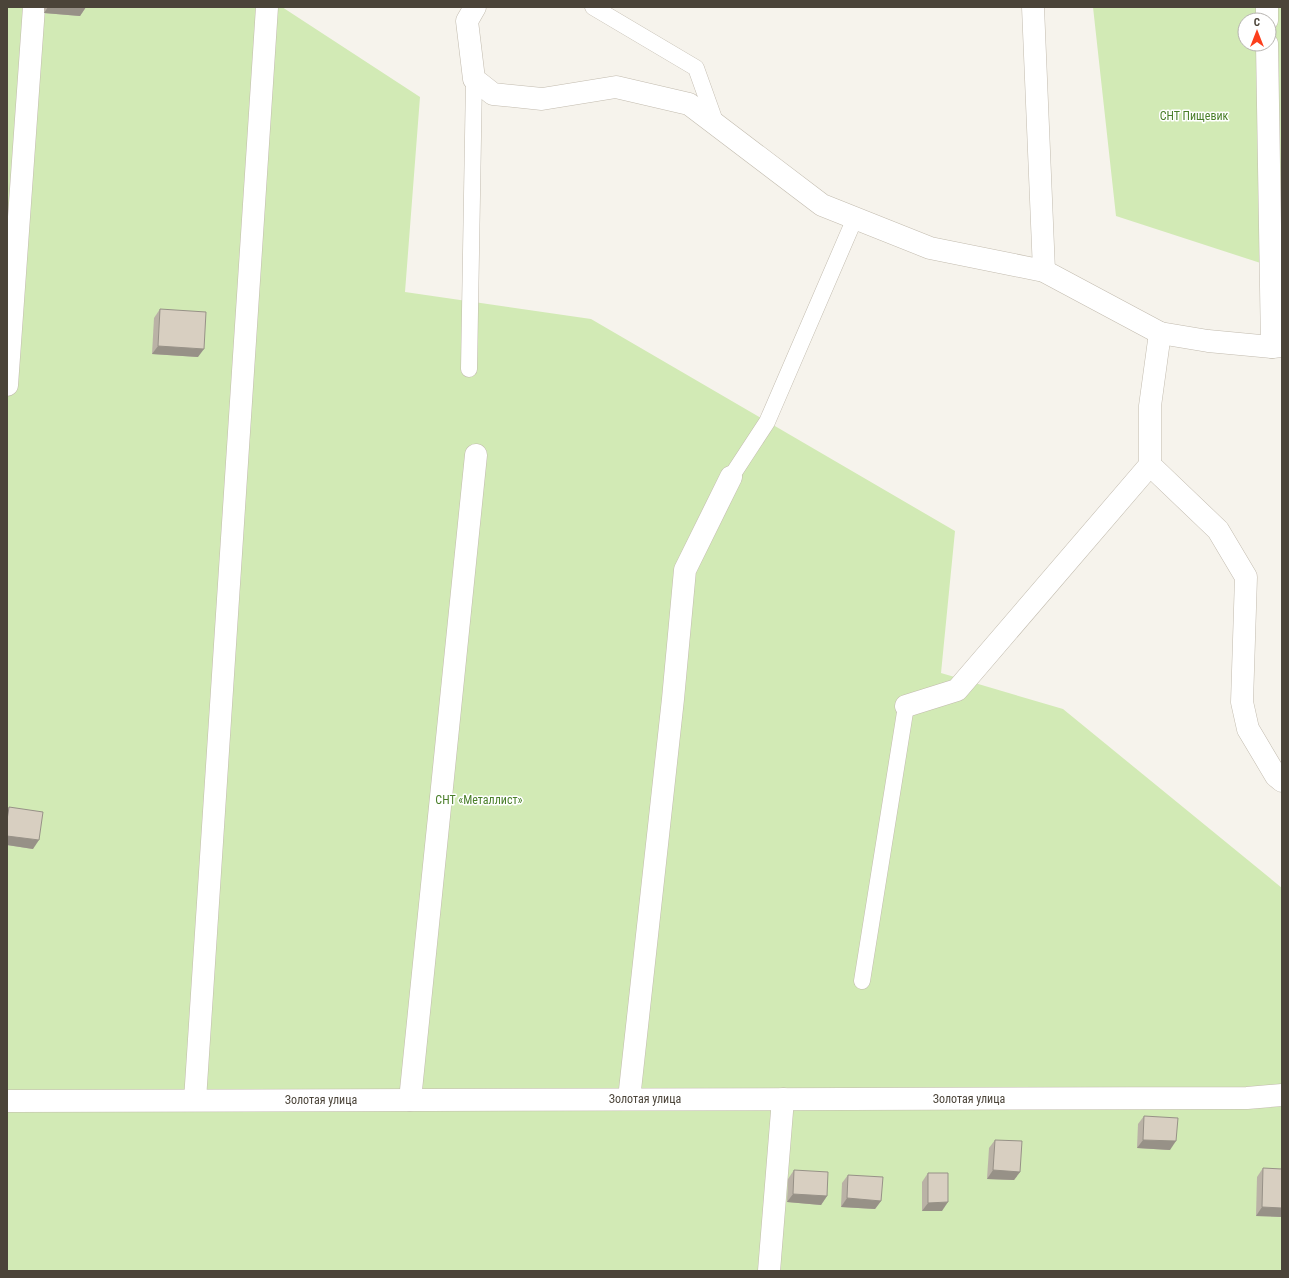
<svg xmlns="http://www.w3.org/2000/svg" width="1289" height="1278" font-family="'Roboto Condensed',sans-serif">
<rect width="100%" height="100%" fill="#f6f3ec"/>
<g fill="#d2eab5" fill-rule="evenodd">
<polygon points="7,7 282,7 420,97 405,292 591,319 955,531 941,673 1063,709 1282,888 1282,1271 7,1271"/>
<path d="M1093 7H1282V270L1116 216ZM1245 20H1269V44H1245Z"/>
</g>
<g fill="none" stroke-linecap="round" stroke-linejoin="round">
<defs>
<g id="service">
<polyline points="593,7 696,68 716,124"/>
<polyline points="469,369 474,79"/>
<polyline points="731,477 767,422 855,218"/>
<polyline points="862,981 906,706"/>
</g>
<g id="minor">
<polyline points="475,7 467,21 474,79 493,94 542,99 616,87 689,104 822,205 930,248 1044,271 1160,333 1208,341 1272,347 1282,346"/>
<polyline points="1033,7 1044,271"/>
<polyline points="1267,7 1267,20"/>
<polyline points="1267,44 1272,347"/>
<polyline points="7,385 34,7"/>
<polyline points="1150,465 1218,530 1246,577 1242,702 1248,729 1276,776 1282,781"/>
<polyline points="906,706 957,690 1150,465 1150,406 1160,333"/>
<polyline points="629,1099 673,699 685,570 731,477"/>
<polyline points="195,1100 267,7"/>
<polyline points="410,1100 476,455"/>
<polyline points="769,1271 783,1099"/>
</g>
<polyline id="tertiary" points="7,1101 1247,1098 1282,1095"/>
</defs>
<use href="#service" stroke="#c2bbae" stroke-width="17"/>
<use href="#minor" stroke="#c2bbae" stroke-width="23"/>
<use href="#tertiary" stroke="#c2bbae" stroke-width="23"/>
<use href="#service" stroke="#fff" stroke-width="16"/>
<use href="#minor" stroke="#fff" stroke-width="22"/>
<use href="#tertiary" stroke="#fff" stroke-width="22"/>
</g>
<g fill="#bab2a6">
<polygon points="44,7 86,7 80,16 44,13"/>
<polygon points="160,309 198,357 152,354 154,318"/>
<polygon points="9,807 33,849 7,845 7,810"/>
<polygon points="1144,1116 1170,1150 1137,1148 1138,1124"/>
<polygon points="995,1140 1020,1172 1014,1180 987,1179 989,1148"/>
<polygon points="1263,1168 1282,1217 1256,1216 1257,1177"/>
<polygon points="794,1170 827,1196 821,1205 787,1202 788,1179"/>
<polygon points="928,1173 942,1211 922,1211 922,1182"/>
<polygon points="848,1175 881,1201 875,1209 841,1207 842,1183"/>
</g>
<g fill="#979187">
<polygon points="48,7 86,7 80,16 44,13"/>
<polygon points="158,346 204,349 198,357 152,354"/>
<polygon points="7,836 39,840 33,849 7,845"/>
<polygon points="1143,1140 1176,1141 1170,1150 1137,1148"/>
<polygon points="993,1170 1020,1172 1014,1180 987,1179"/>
<polygon points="793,1194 827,1196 821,1205 787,1202"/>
<polygon points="847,1198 881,1201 875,1209 841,1207"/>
<polygon points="948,1202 942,1211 922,1211 928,1203"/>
<polygon points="1262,1207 1282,1208 1282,1217 1256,1216"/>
</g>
<g fill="#d8cfc1" stroke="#979187">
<polygon points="160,309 206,312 204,349 158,346"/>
<polygon points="9,807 43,812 39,840 7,836 7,820"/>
<polygon points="1144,1116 1178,1118 1176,1141 1143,1140"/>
<polygon points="995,1140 1022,1141 1020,1172 993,1170"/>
<polygon points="1263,1168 1282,1169 1282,1208 1262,1207"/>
<polygon points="794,1170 828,1172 827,1196 793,1194"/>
<polygon points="928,1173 948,1173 948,1202 928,1203"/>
<polygon points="848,1175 883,1177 881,1201 847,1198"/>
</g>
<g text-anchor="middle" stroke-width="3" stroke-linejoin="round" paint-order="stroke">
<g font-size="12" fill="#4a7f2a" stroke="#fff">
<text x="1194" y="120">СНТ Пищевик</text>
<text x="479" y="804">СНТ «Металлист»</text>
</g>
<g font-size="12" fill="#4b4439" stroke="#fff">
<text x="645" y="1103">Золотая улица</text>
<text x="969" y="1103">Золотая улица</text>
<text x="321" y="1104">Золотая улица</text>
</g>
</g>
<rect width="1289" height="1278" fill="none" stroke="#4b4439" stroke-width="16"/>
<g transform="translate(1257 32)"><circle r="19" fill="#ffffff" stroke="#b7b4b0"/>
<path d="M0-3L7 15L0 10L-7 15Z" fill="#fc3f1d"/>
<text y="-6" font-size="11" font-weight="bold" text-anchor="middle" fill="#4b4439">С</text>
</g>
</svg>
